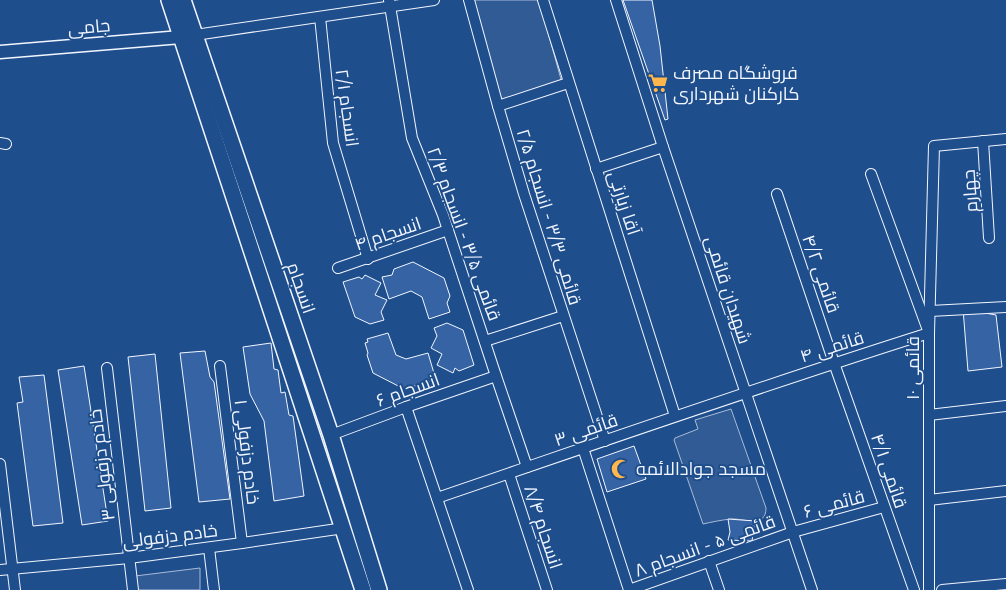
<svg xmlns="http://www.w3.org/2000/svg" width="1006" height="590" font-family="Montserrat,Cairo,sans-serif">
<rect width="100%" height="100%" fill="#1f4e8c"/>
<g fill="#305b95" stroke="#a8bbd7">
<polygon points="473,0 539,0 562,83 501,100"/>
<path d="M731 409 766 508C766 529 743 518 731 519 721 520 712 522 703 524L674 440 675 438 698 429 695 420Z"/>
<polygon points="200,568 200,590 137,590 135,576"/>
</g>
<g fill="#3563a3" stroke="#f2f6ff">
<polygon points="623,0 652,0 660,46 668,119 665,120"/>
<polygon points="413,262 444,278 450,296 447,303 450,312 429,319 422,297 411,291 389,299 382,277 392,275 394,269"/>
<polygon points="365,275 381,283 375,295 387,300 381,312 384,320 370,324 355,317 343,282 359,277 362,279"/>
<polygon points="963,309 996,315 1002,367 968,371"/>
<polygon points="447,323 463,330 474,365 459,371 455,368 453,373 437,365 442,354 431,348 437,336 434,328"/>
<polygon points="388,333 396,355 406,359 428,353 436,380 404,389 373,373 367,355 368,353 365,343 368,342 367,339"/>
<polygon points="271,343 274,369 278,370 281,393 285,392 289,415 293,416 304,496 274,501 264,421 250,394 243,347"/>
<polygon points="205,351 210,377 214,382 230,499 199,502 180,353"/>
<polygon points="155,354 171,508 145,511 128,357"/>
<polygon points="84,366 108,521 82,525 58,370"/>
<polygon points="44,375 63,523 33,526 17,403 23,402 19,377"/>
<polygon points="634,446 646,479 607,492 597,459"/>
<polygon points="728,519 755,521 752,541 728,540 730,532"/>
</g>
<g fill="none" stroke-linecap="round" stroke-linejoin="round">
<defs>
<g id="minor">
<polyline points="389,0 412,138 443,215 496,376 527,467"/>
<polyline points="469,0 498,106 524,194 605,441"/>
<polyline points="543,0 675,416"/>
<polyline points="616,0 663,147 812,590"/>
<polyline points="320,17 333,143 368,259"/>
<polyline points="195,35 434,0"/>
<polyline points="498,106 568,83"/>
<polyline points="983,141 989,238"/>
<polyline points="0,143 6,144"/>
<polyline points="596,169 663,147"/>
<polyline points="777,194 834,363 914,590"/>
<polyline points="338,268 448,230"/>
<polyline points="930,311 1006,307"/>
<polyline points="485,341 563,316"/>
<polyline points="220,366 242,543"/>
<polyline points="107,368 133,590"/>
<polyline points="406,407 468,590"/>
<polyline points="929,415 1006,406"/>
<polyline points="331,435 406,407 496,376"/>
<polyline points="583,448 629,590"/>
<polyline points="0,464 15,590"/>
<polyline points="509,474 547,590"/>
<path d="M437 498C601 442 764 385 929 333L871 174"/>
<polyline points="929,500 1006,491"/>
<polyline points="209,548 214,590"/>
<polyline points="709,561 719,590"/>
<polyline points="0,570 129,558 242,543 344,528"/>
<polyline points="629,590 793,532 884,507"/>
<polyline points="929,590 929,333 934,146 1006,139"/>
<polyline points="942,590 1006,584"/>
</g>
<polyline id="tertiary" points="0,52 181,37"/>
<g id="secondary">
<polyline points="169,0 363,590"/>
<polyline points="183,0 331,435 379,590"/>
</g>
</defs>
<use href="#minor" stroke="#f2f6ff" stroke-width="12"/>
<use href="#tertiary" stroke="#f2f6ff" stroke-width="15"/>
<use href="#secondary" stroke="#f2f6ff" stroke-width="18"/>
<use href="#minor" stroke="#1f4e8c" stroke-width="10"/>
<use href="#tertiary" stroke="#1f4e8c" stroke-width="12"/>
<use href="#secondary" stroke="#1f4e8c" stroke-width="15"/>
</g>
<defs>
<symbol id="supermarket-bare" viewBox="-9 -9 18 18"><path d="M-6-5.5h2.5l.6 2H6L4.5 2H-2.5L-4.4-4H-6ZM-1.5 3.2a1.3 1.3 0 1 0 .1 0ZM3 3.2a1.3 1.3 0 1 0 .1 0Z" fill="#ffb74d" stroke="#1f4e8c" stroke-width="2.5" paint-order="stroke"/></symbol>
<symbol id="mosque-bare" viewBox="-9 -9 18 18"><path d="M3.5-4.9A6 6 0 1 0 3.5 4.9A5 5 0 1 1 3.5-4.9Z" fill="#ffb74d" stroke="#1f4e8c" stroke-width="2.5" paint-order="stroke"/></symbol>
</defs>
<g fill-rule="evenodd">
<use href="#supermarket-bare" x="644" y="69" width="28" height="28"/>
<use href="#mosque-bare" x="607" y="455" width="28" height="28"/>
</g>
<g text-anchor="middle" stroke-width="4" stroke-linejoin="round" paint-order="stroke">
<g font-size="18" fill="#f2f6ff" stroke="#1f4e8c">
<text transform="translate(89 27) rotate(-5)" y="6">جامی</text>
<text transform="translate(347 108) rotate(82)" y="6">انسجام ۲/۱</text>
<text transform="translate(970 191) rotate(-94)" y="6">چهارم</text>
<text transform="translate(624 203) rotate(72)" y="6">آقا زیارتی</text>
<text transform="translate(549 217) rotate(73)" y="6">قائمی ۳/۳ - انسجام ۲/۵</text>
<text transform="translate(388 234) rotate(-19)" y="6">انسجام ۴</text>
<text transform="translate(464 234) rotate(70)" y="6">قائمی ۳/۵ - انسجام ۲/۳</text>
<text transform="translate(821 274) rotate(71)" y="6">قائمی ۴/۲</text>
<text transform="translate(301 288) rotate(71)" y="6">انسجام</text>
<text transform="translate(728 290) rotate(72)" y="6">شهیدان قائمی</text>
<text transform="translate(832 347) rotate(-18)" y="6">قائمی ۴</text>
<text transform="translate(913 368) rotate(-90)" y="6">قائمی ۱۰</text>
<text transform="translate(408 390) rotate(-20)" y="6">انسجام ۶</text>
<text transform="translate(586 430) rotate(-19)" y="6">قائمی ۳</text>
<text transform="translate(247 452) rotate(83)" y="6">خادم دزفولی ۱</text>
<text transform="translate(102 465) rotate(-97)" y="6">خادم دزفولی ۳</text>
<text transform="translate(889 471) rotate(71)" y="6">قائمی ۴/۱</text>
<text transform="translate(834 504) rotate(-15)" y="6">قائمی ۶</text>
<text transform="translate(543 527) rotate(72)" y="6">انسجام ۸/۴</text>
<text transform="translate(170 536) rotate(-7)" y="6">خادم دزفولی</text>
<text transform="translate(705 546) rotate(-20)" y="6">قائمی ۵ - انسجام ۸</text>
</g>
<g font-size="18" fill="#f2f6ff" stroke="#1f4e8c" text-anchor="start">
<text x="673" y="79">فروشگاه مصرف<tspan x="673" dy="21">کارکنان شهرداری</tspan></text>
<text x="636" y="475">مسجد جوادالائمه</text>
</g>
</g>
</svg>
